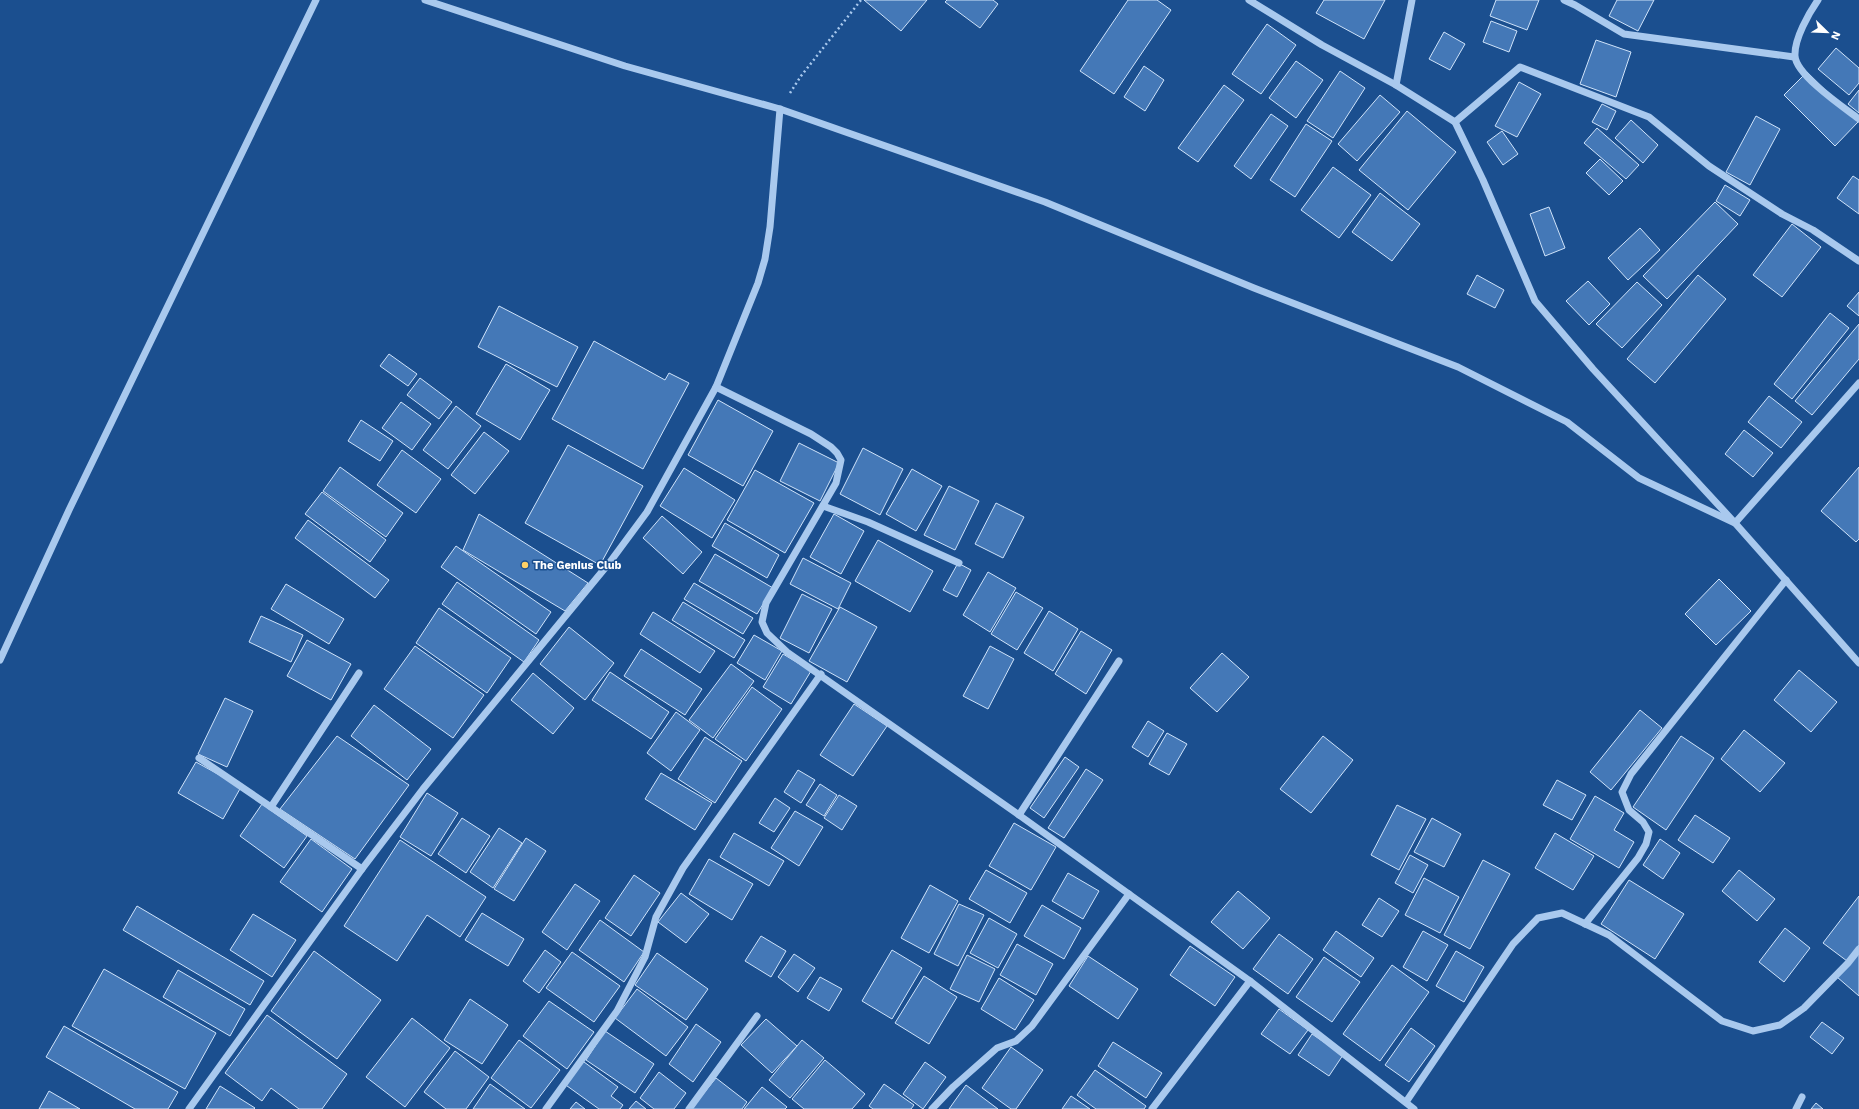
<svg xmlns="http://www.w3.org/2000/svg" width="1859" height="1109" font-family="'Work Sans',sans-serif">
<rect width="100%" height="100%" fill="#1b4f8f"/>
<g fill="#4478b7" stroke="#cfe3fa">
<polygon points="864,0 927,0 901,31"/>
<polygon points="947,0 993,0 998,4 980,28 945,2"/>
<polygon points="1128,0 1157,0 1171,10 1114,94 1080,71"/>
<polygon points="1324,0 1385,0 1364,39 1316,13"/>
<polygon points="1496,0 1539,0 1527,30 1490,16"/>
<polygon points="1617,0 1654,0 1638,31 1609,16"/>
<polygon points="1491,21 1517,31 1509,52 1483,42"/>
<polygon points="1267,24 1296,45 1261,94 1232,74"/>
<polygon points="1444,32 1465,44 1450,70 1429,59"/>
<polygon points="1596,40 1631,52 1616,97 1580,84"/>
<polygon points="1836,48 1859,68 1859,83 1849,95 1818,69"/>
<polygon points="1296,61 1323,80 1296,118 1269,98"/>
<polygon points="1144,66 1164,80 1145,111 1124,97"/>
<polygon points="1340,71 1365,88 1333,138 1307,121"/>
<polygon points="1807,72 1858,122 1835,146 1784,95"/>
<polygon points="1519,82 1541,94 1517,137 1495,126"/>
<polygon points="1224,85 1244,100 1198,162 1178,148"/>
<polygon points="1859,90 1859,113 1848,104"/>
<polygon points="1380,95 1400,112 1357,161 1338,144"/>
<polygon points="1602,104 1616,111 1607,130 1592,122"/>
<polygon points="1407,111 1456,152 1408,210 1359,170"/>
<polygon points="1271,114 1288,126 1251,179 1234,166"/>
<polygon points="1756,116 1780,129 1750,185 1726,172"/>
<polygon points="1631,120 1658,145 1643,163 1615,138"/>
<polygon points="1306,124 1332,141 1295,197 1270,180"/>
<polygon points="1597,128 1639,165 1626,179 1584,143"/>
<polygon points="1502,131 1518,154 1503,165 1487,142"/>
<polygon points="1600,159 1623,181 1609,195 1586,173"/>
<polygon points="1333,167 1371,195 1339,238 1301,210"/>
<polygon points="1853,176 1859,180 1859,214 1837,198"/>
<polygon points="1725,185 1750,200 1740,216 1716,201"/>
<polygon points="1380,193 1420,224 1392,261 1352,232"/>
<polygon points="1715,202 1738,224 1667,299 1643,276"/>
<polygon points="1549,207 1565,248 1545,256 1530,214"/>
<polygon points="1792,224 1821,247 1782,297 1753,275"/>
<polygon points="1640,228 1660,250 1628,280 1608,258"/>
<polygon points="1477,275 1504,290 1495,308 1467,294"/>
<polygon points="1698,275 1726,299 1655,383 1627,359"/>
<polygon points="1588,281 1610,304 1589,325 1566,301"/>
<polygon points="1637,282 1662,305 1622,348 1596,324"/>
<polygon points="1859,292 1859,316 1847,306"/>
<polygon points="499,306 578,347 557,387 478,347"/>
<polygon points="1830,313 1849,328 1792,399 1774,384"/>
<polygon points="1859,324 1859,359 1812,415 1795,401"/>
<polygon points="594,341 665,380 669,373 689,383 643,469 552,419"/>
<polygon points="389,354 417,374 408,386 380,366"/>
<polygon points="506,364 550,390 520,440 476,414"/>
<polygon points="420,378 452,402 439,419 407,395"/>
<polygon points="1769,396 1802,422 1781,448 1748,422"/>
<polygon points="718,400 773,431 743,486 688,455"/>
<polygon points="401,402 431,424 412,450 382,428"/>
<polygon points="456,406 481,426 448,469 423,450"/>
<polygon points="361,420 393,441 380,461 348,441"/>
<polygon points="1744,430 1773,453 1753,477 1725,454"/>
<polygon points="484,432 509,451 475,494 451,475"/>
<polygon points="799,443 839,463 820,501 780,481"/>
<polygon points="568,445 643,486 600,565 525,523"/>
<polygon points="863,448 903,469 880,515 840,494"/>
<polygon points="402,450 441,479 416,513 377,485"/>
<polygon points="340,467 403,513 386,537 323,491"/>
<polygon points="1859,467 1859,539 1856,542 1821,511"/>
<polygon points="684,468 735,500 712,538 660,506"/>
<polygon points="912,469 942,486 916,531 886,514"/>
<polygon points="755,470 814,503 785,553 727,520"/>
<polygon points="949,486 979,501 955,550 924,535"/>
<polygon points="322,492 386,540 370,562 305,514"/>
<polygon points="996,503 1024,517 1003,558 975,544"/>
<polygon points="479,514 588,583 565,611 463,550"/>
<polygon points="834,514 864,531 841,574 810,557"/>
<polygon points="662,516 702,552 683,574 643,538"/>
<polygon points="308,520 389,580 375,598 295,538"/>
<polygon points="725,523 779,555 767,578 712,546"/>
<polygon points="878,540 933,571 910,612 855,581"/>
<polygon points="456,546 551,612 536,634 441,567"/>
<polygon points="715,554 773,588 757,614 699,581"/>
<polygon points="803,558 851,583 838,609 790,584"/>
<polygon points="958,563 971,570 957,597 943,590"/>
<polygon points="988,572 1016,588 990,632 963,615"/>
<polygon points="1719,579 1751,611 1716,645 1685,614"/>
<polygon points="457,582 539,640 524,662 442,604"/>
<polygon points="694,583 753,618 743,634 684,599"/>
<polygon points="286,584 344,619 329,644 271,609"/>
<polygon points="1016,592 1043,608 1017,650 991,634"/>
<polygon points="802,594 832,609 809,653 780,638"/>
<polygon points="683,602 745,640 734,658 672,620"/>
<polygon points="840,607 877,627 847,682 809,661"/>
<polygon points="439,608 511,658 487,693 416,643"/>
<polygon points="1049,611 1078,629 1053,671 1024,653"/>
<polygon points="653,612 715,651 700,673 640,634"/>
<polygon points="261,616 303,635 291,662 249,642"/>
<polygon points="569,627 614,663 585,700 540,664"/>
<polygon points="1081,631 1112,650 1086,694 1055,674"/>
<polygon points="754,635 782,651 765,680 737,663"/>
<polygon points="307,640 351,664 331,700 287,676"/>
<polygon points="415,646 484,695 453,738 384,689"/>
<polygon points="990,646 1014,659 988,709 963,696"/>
<polygon points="641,649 702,689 685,715 624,676"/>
<polygon points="1222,653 1249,677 1217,712 1190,688"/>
<polygon points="783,654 811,671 791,704 763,687"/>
<polygon points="731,664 754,681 713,738 689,720"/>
<polygon points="1799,670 1837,702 1811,732 1774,700"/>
<polygon points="610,672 669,712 651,739 592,700"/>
<polygon points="533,673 574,708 553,734 511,700"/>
<polygon points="752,687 782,709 746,761 715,739"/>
<polygon points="225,698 253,711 227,767 198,754"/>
<polygon points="854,704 887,726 853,776 820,755"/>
<polygon points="374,705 431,749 407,780 351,736"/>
<polygon points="1640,710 1662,728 1611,790 1590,772"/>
<polygon points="676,712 700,730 671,771 647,753"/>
<polygon points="1148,721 1164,731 1148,757 1132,747"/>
<polygon points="1744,730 1785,763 1760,792 1721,759"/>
<polygon points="1167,733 1187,744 1169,775 1149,764"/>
<polygon points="337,736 409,785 355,859 280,809"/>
<polygon points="1323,736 1353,760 1311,813 1280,789"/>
<polygon points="1681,736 1714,758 1666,830 1633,807"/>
<polygon points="705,737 742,761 715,803 678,779"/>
<polygon points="1065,757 1079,767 1044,818 1030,808"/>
<polygon points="196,762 241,787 223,819 178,793"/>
<polygon points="1086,769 1103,780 1064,838 1048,828"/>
<polygon points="798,770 815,780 801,803 784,792"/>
<polygon points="661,773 712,803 695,830 645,799"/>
<polygon points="1557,780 1586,795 1572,820 1543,805"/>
<polygon points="820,784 837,795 824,816 806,805"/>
<polygon points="427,793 458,813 431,856 400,837"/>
<polygon points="839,795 857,806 842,830 824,818"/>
<polygon points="1595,796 1624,813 1614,830 1634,842 1619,868 1570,839"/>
<polygon points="775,798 790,808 774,832 759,823"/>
<polygon points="262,804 307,836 284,868 240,836"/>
<polygon points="1397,805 1426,819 1399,870 1371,855"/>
<polygon points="795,811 823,827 799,866 771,848"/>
<polygon points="1695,815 1730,838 1713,863 1678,840"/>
<polygon points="462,818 490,836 466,873 438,854"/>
<polygon points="1432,818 1461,834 1444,867 1414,852"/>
<polygon points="1014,823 1056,847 1031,890 989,866"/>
<polygon points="499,828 522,843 493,888 470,872"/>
<polygon points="734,833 784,861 769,886 720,857"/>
<polygon points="1555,833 1594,856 1573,890 1535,868"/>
<polygon points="526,838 546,851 514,901 494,889"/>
<polygon points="311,839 352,869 322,912 280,882"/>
<polygon points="1660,839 1680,853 1663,879 1643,865"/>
<polygon points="400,840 486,897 460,937 427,915 397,961 344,926"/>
<polygon points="1410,855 1428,865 1413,893 1395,883"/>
<polygon points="709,859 753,884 732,920 689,894"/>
<polygon points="1483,860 1510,874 1470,949 1444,935"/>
<polygon points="986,870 1027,893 1010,923 969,899"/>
<polygon points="1739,870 1775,899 1757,921 1722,891"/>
<polygon points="1068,873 1099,891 1083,919 1052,901"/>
<polygon points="634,875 660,893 631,936 605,918"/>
<polygon points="1424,878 1459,897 1440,933 1405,915"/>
<polygon points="1629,880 1684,914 1655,959 1601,924"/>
<polygon points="575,884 600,901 567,950 542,932"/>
<polygon points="930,885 958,901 929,953 901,938"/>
<polygon points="1238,891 1270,918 1243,949 1211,922"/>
<polygon points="681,893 709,914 686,943 658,922"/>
<polygon points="1859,896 1859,945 1847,961 1823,943"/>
<polygon points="1379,898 1399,911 1382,937 1362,925"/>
<polygon points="959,904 984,915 958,966 934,954"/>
<polygon points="1042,905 1081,928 1064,959 1024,936"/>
<polygon points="137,906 264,981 250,1005 123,930"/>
<polygon points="482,913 524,939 508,966 465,940"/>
<polygon points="253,914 296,940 272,977 230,950"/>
<polygon points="989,918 1017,934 998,968 970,953"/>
<polygon points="600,920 644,952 624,982 579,950"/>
<polygon points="1785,928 1810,948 1784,982 1759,962"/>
<polygon points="1336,931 1374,958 1361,977 1323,950"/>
<polygon points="1423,931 1448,945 1427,981 1403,967"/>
<polygon points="1279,934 1313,959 1288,994 1253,969"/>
<polygon points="761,936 786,951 771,977 745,961"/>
<polygon points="1017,944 1053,964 1036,995 1000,975"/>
<polygon points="1190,946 1235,977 1215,1006 1170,975"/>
<polygon points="545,950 561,962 539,993 523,981"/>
<polygon points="892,950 922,968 892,1019 862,1001"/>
<polygon points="314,951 381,1000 337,1059 271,1011"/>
<polygon points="1456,951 1484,967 1464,1002 1436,986"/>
<polygon points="1859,951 1859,996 1837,977"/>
<polygon points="572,952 620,986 594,1022 546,988"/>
<polygon points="657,953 708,989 686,1020 635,985"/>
<polygon points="794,954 815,968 798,992 778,977"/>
<polygon points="967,955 995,969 979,1002 950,989"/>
<polygon points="1088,956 1138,989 1118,1019 1069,986"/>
<polygon points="1324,957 1360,982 1332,1022 1296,997"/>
<polygon points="1392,965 1429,992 1380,1061 1343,1034"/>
<polygon points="104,969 216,1033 185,1089 72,1026"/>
<polygon points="178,970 245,1009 230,1036 163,997"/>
<polygon points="924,976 957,997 929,1044 895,1023"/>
<polygon points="820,977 842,989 829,1011 807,998"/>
<polygon points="999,978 1034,1000 1015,1030 981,1009"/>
<polygon points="637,989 688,1027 666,1056 615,1018"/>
<polygon points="470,999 508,1025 482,1064 444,1040"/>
<polygon points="549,1001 594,1032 567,1069 523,1036"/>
<polygon points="1279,1009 1308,1030 1290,1054 1261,1034"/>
<polygon points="267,1015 347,1074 322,1109 299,1109 271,1088 262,1101 225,1073"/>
<polygon points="412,1018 450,1048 405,1107 366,1077"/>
<polygon points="766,1019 797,1046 772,1073 741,1045"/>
<polygon points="1822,1022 1844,1038 1832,1054 1810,1037"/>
<polygon points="696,1024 721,1042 693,1082 669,1064"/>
<polygon points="64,1026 178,1092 168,1109 135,1109 46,1057"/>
<polygon points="1411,1028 1435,1046 1409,1082 1385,1065"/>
<polygon points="605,1031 654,1064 635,1093 586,1060"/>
<polygon points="1312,1034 1343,1055 1329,1076 1298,1055"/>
<polygon points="519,1040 560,1070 531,1108 491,1078"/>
<polygon points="802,1040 824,1058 790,1098 769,1080"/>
<polygon points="1113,1042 1162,1073 1146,1098 1098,1066"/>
<polygon points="1011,1047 1043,1070 1016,1109 1011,1109 982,1088"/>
<polygon points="455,1051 489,1077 466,1109 446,1109 424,1092"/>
<polygon points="580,1059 618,1087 611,1096 623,1105 620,1109 599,1109 563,1083"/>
<polygon points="825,1060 865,1094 852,1109 804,1109 792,1099"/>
<polygon points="925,1062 946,1077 923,1109 903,1094"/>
<polygon points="1095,1070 1146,1106 1144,1109 1096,1109 1077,1095"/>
<polygon points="659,1072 686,1093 674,1109 654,1109 640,1098"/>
<polygon points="716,1078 747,1102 742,1109 691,1109"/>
<polygon points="490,1084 525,1109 473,1109"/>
<polygon points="884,1084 914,1105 911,1109 873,1109 869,1106"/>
<polygon points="966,1085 998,1109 949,1109"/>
<polygon points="220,1086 255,1108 254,1109 206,1109"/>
<polygon points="762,1087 787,1107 785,1109 744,1109"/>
<polygon points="49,1091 80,1109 39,1109"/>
<polygon points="1071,1096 1090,1109 1062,1109"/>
<polygon points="636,1101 646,1109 629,1109"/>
<polygon points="576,1102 585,1109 570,1109"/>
<polygon points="1816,1103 1823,1109 1811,1109"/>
</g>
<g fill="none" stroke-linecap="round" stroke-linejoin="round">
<polyline stroke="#a9c9ee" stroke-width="2.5" stroke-dasharray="2 3" stroke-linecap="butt" points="790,93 801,76 861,0"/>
<g stroke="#a9c9ee" stroke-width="7">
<polyline points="425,0 625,66 780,109 1045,202 1254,288 1458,367 1567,422 1639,478 1735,523 1859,663"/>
<polyline points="1249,0 1322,45 1396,85 1455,122 1483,180 1535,301 1593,369 1735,523 1859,383"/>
<polyline points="1564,0 1575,5 1624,34 1794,57"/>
<path d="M1818 0C1809 13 1794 39 1795 56 1796 75 1843 107 1859 119"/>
<polyline points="1396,85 1412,0"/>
<polyline points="1455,122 1520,67 1649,117 1709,166 1782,214 1813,230 1859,261"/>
<polyline points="716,387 811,434 831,447 837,453 841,460 836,483 766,603 762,622 767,633 787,652 1019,815 1250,981 1414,1109"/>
<polyline points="823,506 868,522 959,563"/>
<polyline points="0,660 69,510 316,0"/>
<polyline points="199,758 362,869"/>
<polyline points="271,807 359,673"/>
<polyline points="1019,815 1119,661"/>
<polyline points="1585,924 1638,858 1646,844 1649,832 1643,822 1629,810 1622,792 1631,774 1786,580"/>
<polyline points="1406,1102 1513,944 1538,918 1562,913 1609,935 1722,1021 1753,1031 1780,1025 1804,1008 1848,963 1859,949"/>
<polyline points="189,1109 362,869 423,789 610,562 647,512 716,387 758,283 765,259 770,227 780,109"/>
<polyline points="546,1109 617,1011 645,957 656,917 683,868 821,674"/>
<polyline points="689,1109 757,1016"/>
<polyline points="932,1109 953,1087 997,1048 1016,1041 1032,1026 1129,894"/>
<polyline points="1152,1109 1250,981"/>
<polyline points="1796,1109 1802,1097"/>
</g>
</g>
<circle fill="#ffd166" stroke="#1b4f8f" stroke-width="1.5" cx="525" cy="565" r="4"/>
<g text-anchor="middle" stroke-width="3" stroke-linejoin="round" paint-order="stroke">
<g font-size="11" font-weight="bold" fill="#fff" stroke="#1b4f8f" text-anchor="start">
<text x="533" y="569">The Genius Club</text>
</g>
</g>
<g transform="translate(1827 32) rotate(113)" stroke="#1b4f8f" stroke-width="3" paint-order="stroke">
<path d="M0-3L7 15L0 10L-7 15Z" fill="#ffffff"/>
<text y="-6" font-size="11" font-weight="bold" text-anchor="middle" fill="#ffffff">N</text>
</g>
</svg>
